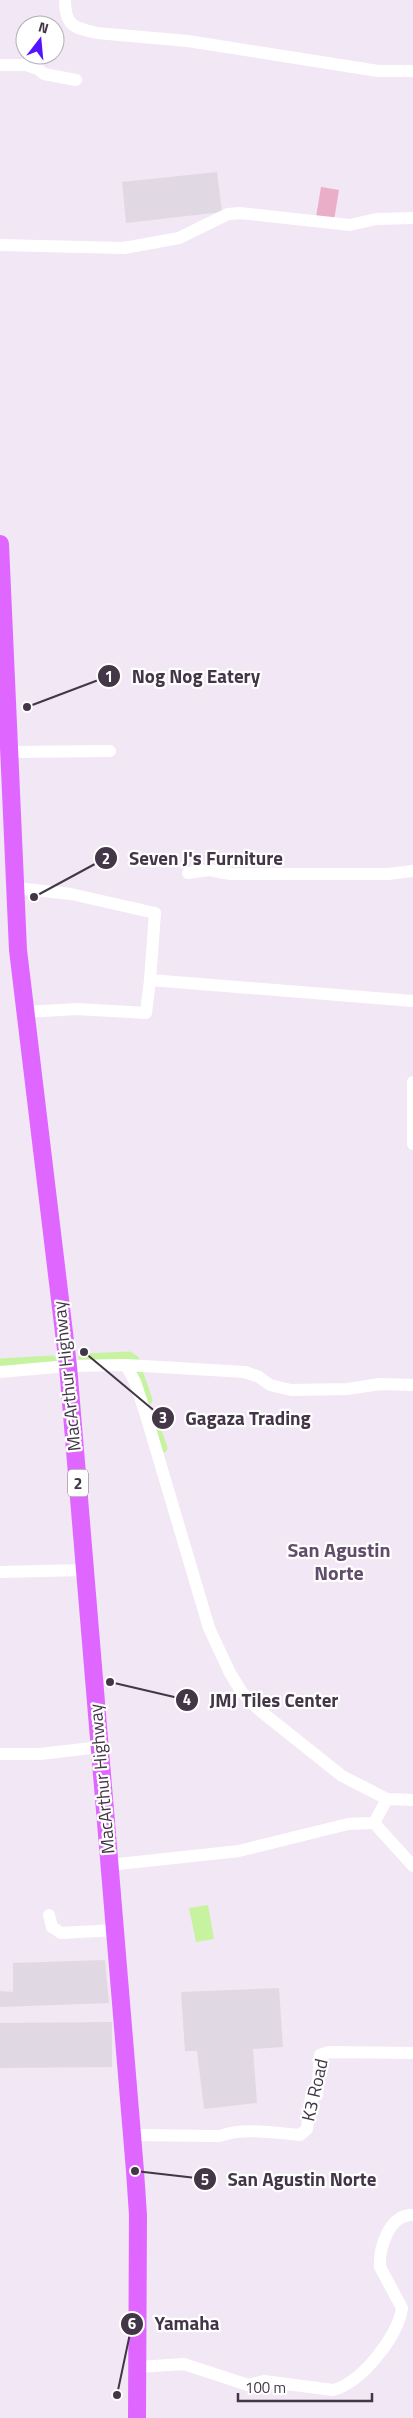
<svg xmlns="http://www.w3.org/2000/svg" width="413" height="2418" font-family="'Titillium Web',sans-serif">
<rect width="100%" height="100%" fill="#f2e7f4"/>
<g fill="#e0d9e3">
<polygon points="217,172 222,212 126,223 122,182"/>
<polygon points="105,1960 109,2003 0,2007 0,1991 13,1992 13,1963"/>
<polygon points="279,1988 283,2047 253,2049 257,2103 204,2109 197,2051 185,2051 181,1992"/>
<polygon points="112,2022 112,2067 0,2068 0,2023"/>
</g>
<polygon fill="#eaaec8" points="321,187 339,190 334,220 316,217"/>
<polygon fill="#c7f3a1" points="208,1905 214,1939 196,1942 189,1908"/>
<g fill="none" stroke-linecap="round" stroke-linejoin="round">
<g stroke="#c7f3a1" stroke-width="9">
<polyline points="83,1358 129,1356 135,1360"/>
<polyline points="0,1363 52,1360"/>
<polyline points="138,1371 148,1400"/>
<polyline points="154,1422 163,1448"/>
</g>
<g stroke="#fff" stroke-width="12">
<path d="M65 0C65 26 74 28 97 33L188 41 378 71H413"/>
<polyline points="0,65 26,65 38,69 44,74 76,80"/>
<polyline points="0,245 124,248 179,238 228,214 240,213 350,225 376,219 413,218"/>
<polyline points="9,752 110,751"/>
<polyline points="188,873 209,870 230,874 388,874 413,871"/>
<polyline points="16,888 71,894 155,913 150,980 413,1001"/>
<polyline points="25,1012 77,1009 146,1013 150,980"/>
<polyline points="413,1082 413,1144"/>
<polyline points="126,1365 245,1372 259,1377 270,1385 291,1390 347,1389 380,1384 413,1385"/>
<polyline points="0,1372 68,1366 126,1365 135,1382 145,1412 209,1628 230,1673 241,1691 258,1709 342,1776 387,1799 413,1800"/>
<polyline points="0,1572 85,1570"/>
<polyline points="0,1754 40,1754 100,1747"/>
<polyline points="374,1823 413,1866"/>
<polyline points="109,1865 239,1851 348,1824 374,1823 387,1799"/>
<polyline points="49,1915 52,1927 61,1933 115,1930"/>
<path d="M132 2135 220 2136C243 2127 276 2133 300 2135L307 2129 311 2097 317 2095 320 2055 329 2052 413 2053"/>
<path d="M138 2367 184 2364 248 2385 264 2381 333 2390C361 2383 398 2337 402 2308L380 2267C379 2248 389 2214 413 2215"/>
</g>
<polyline stroke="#df67ff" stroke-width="18" points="0,544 18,950 68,1366 135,2171 138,2215 137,2418"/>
</g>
<g text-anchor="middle" stroke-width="4.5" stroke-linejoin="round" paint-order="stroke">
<rect fill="#fff" stroke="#7b727e" stroke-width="1" x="68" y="1469.5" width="20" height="27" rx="4"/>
<g font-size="16" font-weight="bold" fill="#433647">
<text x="78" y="1489">2</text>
</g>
<g font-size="18" fill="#433647" stroke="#fff">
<text transform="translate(67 1376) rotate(-96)" y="6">MacArthur Highway</text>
<text transform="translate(102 1779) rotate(-95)" y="6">MacArthur Highway</text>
<text transform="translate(315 2090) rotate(-77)" y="6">K3 Road</text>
</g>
<g font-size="20" font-weight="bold" fill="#624c6b" stroke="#fff">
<text x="339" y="1557">San Agustin<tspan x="339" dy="23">Norte</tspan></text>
</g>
</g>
<path fill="none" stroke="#433647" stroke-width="2" d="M27 707L109 676M34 897L106 858M84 1352L163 1418M110 1682L187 1700M135 2171L205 2179M117 2395L132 2324"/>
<g fill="#433647" stroke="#fff" stroke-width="2">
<circle cx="27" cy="707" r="5"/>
<circle cx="34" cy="897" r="5"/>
<circle cx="84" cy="1352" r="5"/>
<circle cx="110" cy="1682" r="5"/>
<circle cx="135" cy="2171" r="5"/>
<circle cx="117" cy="2395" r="5"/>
<circle cx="109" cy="676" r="12"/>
<circle cx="106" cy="858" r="12"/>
<circle cx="163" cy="1418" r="12"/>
<circle cx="187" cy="1700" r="12"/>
<circle cx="205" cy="2179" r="12"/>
<circle cx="132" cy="2324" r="12"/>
</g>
<g font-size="15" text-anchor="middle" font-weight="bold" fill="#fff">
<text x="109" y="682">1</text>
<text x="106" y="864">2</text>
<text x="163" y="1423">3</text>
<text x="187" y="1705">4</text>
<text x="205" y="2185">5</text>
<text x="132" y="2329">6</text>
</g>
<g font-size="19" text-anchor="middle" font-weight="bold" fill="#433647" stroke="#fff" stroke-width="4.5" stroke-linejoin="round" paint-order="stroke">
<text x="196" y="683">Nog Nog Eatery</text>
<text x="206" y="865">Seven J's Furniture</text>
<text x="248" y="1425">Gagaza Trading</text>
<text x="274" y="1707">JMJ Tiles Center</text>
<text x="302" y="2186">San Agustin Norte</text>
<text x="187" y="2330">Yamaha</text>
</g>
<g transform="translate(40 40) rotate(16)"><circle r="24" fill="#ffffff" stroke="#b4afb5"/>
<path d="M0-4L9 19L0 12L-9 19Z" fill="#5413ff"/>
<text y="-8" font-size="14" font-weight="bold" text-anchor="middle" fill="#433647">N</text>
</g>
<path d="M238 2393v8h134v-8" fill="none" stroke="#433647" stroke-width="2.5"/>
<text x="245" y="2393" font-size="15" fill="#433647" stroke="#ffffff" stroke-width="4" paint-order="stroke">100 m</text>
</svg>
